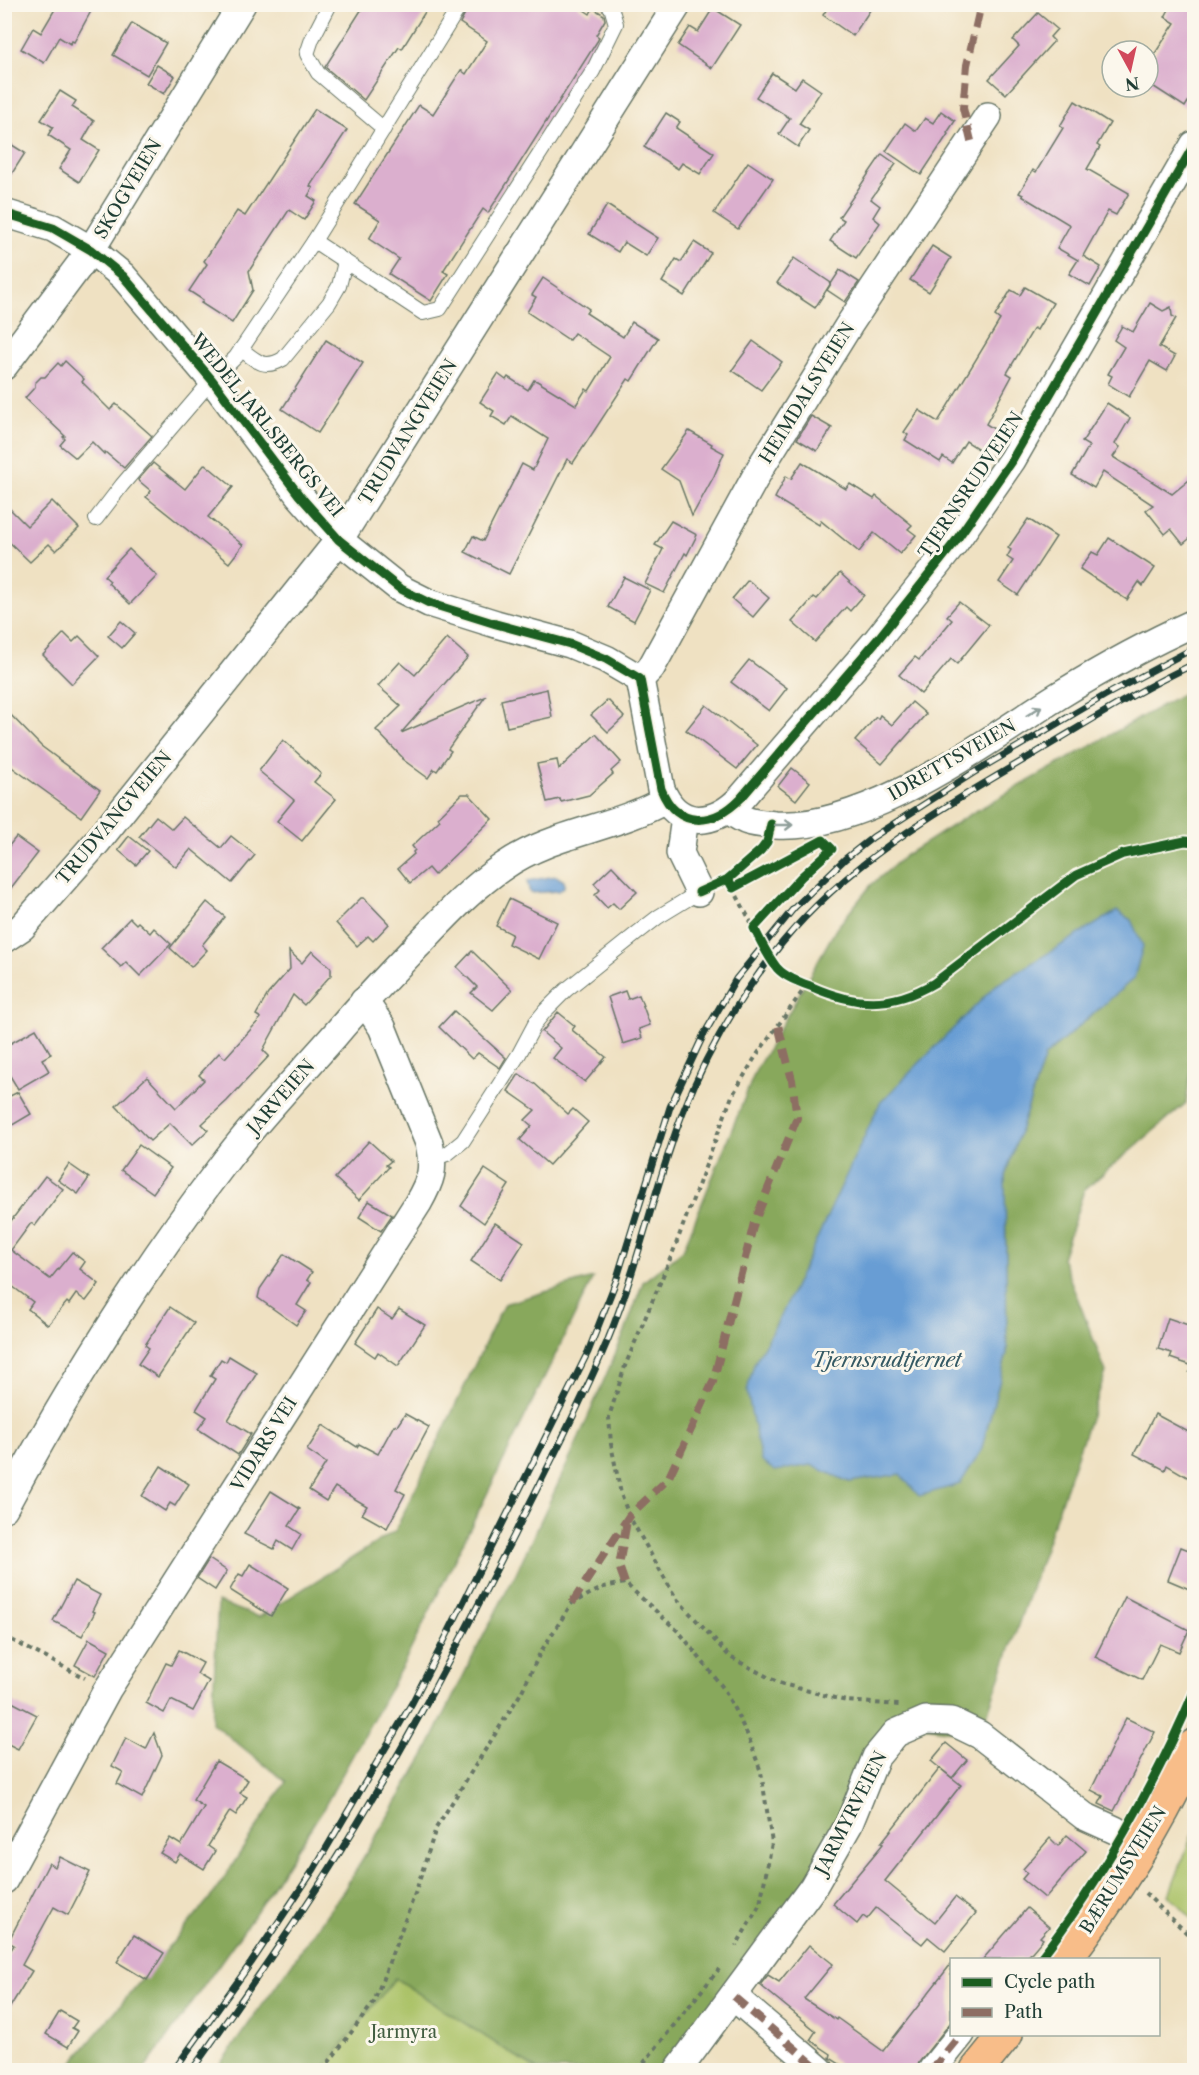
<svg xmlns="http://www.w3.org/2000/svg" width="1199" height="2075" font-family="'Libre Caslon Text',serif">
<rect width="100%" height="100%" fill="#fbf7ec"/>
<filter id="ink" filterUnits="userSpaceOnUse"><feTurbulence type="fractalNoise" baseFrequency=".0167" numOctaves="2"/><feDisplacementMap in="SourceGraphic" scale="12" xChannelSelector="R" yChannelSelector="G"/><feConvolveMatrix kernelMatrix="1 2 1 2 8 2 1 2 1" color-interpolation-filters="sRGB"/></filter>
<filter id="wash" filterUnits="userSpaceOnUse"><feTurbulence type="fractalNoise" baseFrequency=".008" numOctaves="4" result="noise"/><feDisplacementMap in="SourceGraphic" scale="24" xChannelSelector="R" yChannelSelector="G"/><feGaussianBlur stdDeviation="1.35" result="paint"/><feColorMatrix in="noise" values="0 0 0 0 0 0 0 0 0 0 0 0 0 0 0 0 0 1.4 0 .05"/><feComposite in="paint" operator="in"/></filter>
<g filter="url(#wash)">
<rect width="100%" height="100%" fill="#efe1c2"/>
<g fill="#abc267" stroke="#65804e" stroke-width="1.5">
<polygon points="1194,1830 1194,1921 1169,1895"/>
<polygon points="395,1978 537,2070 323,2070"/>
</g>
<g fill="#88a85c" stroke="#547248" stroke-width="1.5" fill-rule="evenodd">
<path d="M1194 687V1053L1186 1103 1084 1190 1062 1258 1106 1372 980 1735 913 1725 849 1824 678 2070H537L395 1978 323 2070H216L344 1890 424 1756 476 1650 516 1573 571 1456 626 1329 643 1282 683 1250 755 1072 836 929 871 885 906 855 969 815ZM1117 912 1131 920 1134 978 1045 1056 1005 1176 1007 1353 981 1451 900 1474 849 1482 811 1465 754 1364 781 1316 996 985Z"/>
<polygon points="593,1278 404,1663 323,1809 250,1921 144,2070 66,2070 215,1892 286,1782 212,1723 218,1602 259,1617 395,1531 504,1304"/>
</g>
<g fill="#679dd4" stroke="#436d84" stroke-width="1.5">
<polygon points="556,876 564,881 564,887 559,891 530,893 527,881"/>
<polygon points="1117,911 1131,920 1143,946 1134,978 1045,1056 1005,1176 1007,1353 981,1451 960,1484 919,1496 900,1474 849,1482 811,1465 775,1471 761,1461 747,1391 754,1364 781,1316 880,1103 996,985"/>
</g>
<g id="blocks">
<g fill="#dbafce">
<polygon points="58,4 95,4 74,42 72,41 70,44 59,37 44,63 21,49 33,28 41,33"/>
<polygon points="365,4 430,4 402,49 399,47 364,100 325,67"/>
<polygon points="470,4 575,4 590,14 593,8 604,15 605,20 596,35 599,37 598,40 488,213 483,209 443,271 448,274 431,301 389,274 399,259 369,239 380,220 355,204 419,105 433,114 461,70 466,74 487,41 460,23"/>
<polygon points="830,4 874,4 853,36 823,15"/>
<polygon points="1172,4 1194,4 1194,92 1185,107 1148,83 1148,64 1175,23 1165,17"/>
<polygon points="713,8 740,25 712,68 678,45 690,27 698,32"/>
<polygon points="1038,13 1057,29 1050,37 1054,41 1006,94 989,79 1019,46 1013,40"/>
<polygon points="132,23 166,43 147,75 113,55"/>
<polygon points="157,65 175,76 164,94 146,83"/>
<polygon points="772,73 795,88 802,78 821,91 799,124 809,130 798,147 779,134 790,118 756,97"/>
<polygon points="60,91 76,101 72,107 94,121 83,140 99,150 79,182 59,169 71,150 48,135 53,127 41,120"/>
<polygon points="1075,101 1110,123 1097,145 1100,147 1087,169 1129,193 1116,215 1108,211 1083,256 1101,267 1090,286 1069,274 1078,260 1057,248 1070,225 1022,196 1023,195 1019,193 1033,170 1036,172 1063,128 1060,126"/>
<polygon points="315,109 347,130 310,186 313,188 308,196 316,201 304,220 289,210 249,271 253,290 232,323 201,303 203,300 189,291 207,264 204,261 237,211 245,216"/>
<polygon points="941,111 955,121 947,133 948,134 921,175 886,151 905,123 916,131 925,118 933,123"/>
<polygon points="666,113 680,122 676,128 714,153 700,174 682,163 678,169 644,147"/>
<polygon points="4,140 25,153 4,186"/>
<polygon points="882,154 896,164 871,199 880,206 873,217 880,223 856,258 830,241 844,220 839,217"/>
<polygon points="748,162 773,179 738,229 714,213"/>
<polygon points="607,205 658,238 646,256 624,242 618,252 589,234"/>
<polygon points="694,242 711,253 684,296 662,282 676,259 681,262"/>
<polygon points="932,246 951,258 929,292 910,280"/>
<polygon points="794,258 831,283 815,308 777,283"/>
<polygon points="840,270 859,282 845,302 827,290"/>
<polygon points="543,278 589,309 586,313 623,337 632,322 658,338 631,381 628,379 573,463 567,459 509,574 465,552 473,536 483,541 522,464 533,470 548,439 512,416 506,425 491,416 494,411 480,402 498,374 506,380 508,377 528,390 534,380 537,381 576,405 586,389 589,391 610,357 574,333 569,340 527,312 536,297 532,295"/>
<polygon points="1025,287 1053,303 1037,330 1034,328 1007,373 1012,376 986,424 1005,436 991,457 966,441 952,463 943,457 940,462 905,440 908,435 904,432 919,410 938,422 1000,320 995,316 1011,290 1020,295"/>
<polygon points="1150,303 1163,311 1171,307 1172,316 1176,318 1159,347 1175,356 1167,371 1150,361 1129,397 1108,384 1112,376 1108,374 1124,347 1114,340 1122,326 1133,332"/>
<polygon points="326,340 363,363 318,433 282,409"/>
<polygon points="753,341 782,362 761,390 732,370"/>
<polygon points="65,361 84,379 82,382 110,410 116,404 152,436 124,468 105,452 104,454 92,442 76,458 60,445 65,439 63,437 65,436 25,398 35,387 35,383 41,377 45,377 58,363 61,366"/>
<polygon points="1107,403 1130,418 1115,444 1120,447 1113,457 1172,494 1194,476 1194,535 1183,544 1171,529 1165,534 1146,510 1153,505 1103,472 1094,488 1072,475 1089,446 1082,442"/>
<polygon points="811,416 832,428 817,451 797,439"/>
<polygon points="689,431 712,444 711,446 724,453 714,476 692,516 679,481 661,469"/>
<polygon points="802,462 846,489 850,484 874,499 876,496 912,525 908,529 916,535 900,554 874,533 859,552 821,521 819,525 775,498 786,476 791,479"/>
<polygon points="153,463 185,489 205,464 233,487 208,517 243,545 229,563 146,497 151,491 138,480"/>
<polygon points="52,501 79,528 56,551 49,544 30,562 4,537 4,503 27,526"/>
<polygon points="1028,519 1056,537 1018,595 999,582 1013,561 1007,557 1011,550 1008,548"/>
<polygon points="671,521 697,535 687,555 685,553 664,593 645,584 663,549 655,545"/>
<polygon points="1109,538 1155,568 1143,586 1139,582 1127,600 1080,569 1092,552 1098,555"/>
<polygon points="129,549 157,576 130,604 108,583 110,581 104,576"/>
<polygon points="840,573 864,595 850,611 846,607 815,642 792,622 814,597 817,599"/>
<polygon points="624,577 650,590 634,621 608,607"/>
<polygon points="748,580 769,598 753,617 732,599"/>
<polygon points="959,602 989,625 957,664 951,659 921,694 899,675 915,657 919,660 952,620 947,616"/>
<polygon points="121,621 135,633 122,648 108,636"/>
<polygon points="64,633 73,642 79,636 99,656 72,684 43,655"/>
<polygon points="447,638 468,657 401,733 485,697 448,749 451,751 437,771 434,769 428,778 402,759 403,758 376,730 401,706 378,686 400,662 415,675"/>
<polygon points="749,660 787,688 769,711 731,682"/>
<polygon points="547,689 552,717 507,727 501,700"/>
<polygon points="608,700 624,717 608,732 591,715"/>
<polygon points="912,702 926,714 882,764 855,741 876,717 878,719 880,715 892,725"/>
<polygon points="706,705 757,745 737,769 686,730"/>
<polygon points="4,708 41,746 100,790 81,817 13,768 4,759"/>
<polygon points="596,734 621,762 611,771 613,774 589,795 561,802 560,799 547,802 537,764 557,760 559,769"/>
<polygon points="283,740 321,774 314,782 336,799 302,841 277,821 294,800 259,771"/>
<polygon points="792,768 810,782 796,800 778,786"/>
<polygon points="462,794 469,794 492,819 434,875 428,868 410,883 398,868 414,854 413,852 415,850 412,846 440,820 438,817"/>
<polygon points="156,816 172,829 183,817 221,848 231,836 255,855 232,883 191,849 176,867 139,837"/>
<polygon points="129,836 148,851 136,865 118,850"/>
<polygon points="16,837 38,853 4,897 4,852"/>
<polygon points="612,866 637,892 619,909 613,903 607,908 595,895 600,890 594,883"/>
<polygon points="361,898 364,898 389,924 373,941 368,936 357,946 336,923"/>
<polygon points="509,899 557,922 539,959 508,944 512,934 496,926"/>
<polygon points="207,902 225,917 202,945 207,950 191,967 170,948"/>
<polygon points="130,918 136,924 138,922 150,933 154,928 171,944 140,976 126,962 121,967 101,948"/>
<polygon points="289,951 302,963 312,951 331,968 331,975 304,1005 293,995 263,1050 269,1056 227,1101 202,1124 208,1130 192,1145 170,1123 150,1141 116,1106 147,1077 176,1108 204,1080 199,1075 219,1053 225,1058 261,1018 256,1015 268,994 290,969"/>
<polygon points="472,951 512,990 493,1010 471,993 477,987 457,967"/>
<polygon points="625,991 628,999 639,995 650,1025 639,1029 642,1038 623,1044 608,997"/>
<polygon points="454,1011 506,1058 500,1068 478,1053 472,1059 439,1027"/>
<polygon points="558,1012 575,1026 572,1030 606,1057 585,1082 553,1058 561,1048 542,1032"/>
<polygon points="36,1029 51,1054 42,1059 49,1071 18,1089 4,1066 4,1047"/>
<polygon points="519,1074 535,1084 568,1114 573,1109 588,1122 549,1165 520,1140 532,1126 525,1120 535,1110 508,1091"/>
<polygon points="18,1092 31,1114 4,1130 4,1099"/>
<polygon points="369,1141 391,1161 386,1165 389,1167 359,1200 335,1178"/>
<polygon points="139,1145 171,1168 153,1193 121,1170"/>
<polygon points="69,1164 89,1178 78,1194 58,1180"/>
<polygon points="485,1169 509,1185 484,1223 461,1206"/>
<polygon points="45,1176 63,1189 35,1226 31,1223 11,1250 50,1279 72,1252 85,1262 80,1269 99,1284 86,1301 76,1294 69,1304 67,1302 48,1325 28,1309 33,1302 4,1280 4,1230"/>
<polygon points="369,1201 392,1215 381,1231 359,1217"/>
<polygon points="495,1223 524,1242 500,1280 471,1261"/>
<polygon points="284,1254 312,1272 307,1280 311,1282 297,1305 306,1311 296,1325 258,1298 260,1289"/>
<polygon points="170,1307 194,1323 158,1377 138,1364 149,1348 145,1345"/>
<polygon points="377,1309 392,1319 399,1309 425,1325 398,1366 378,1352 375,1357 355,1343"/>
<polygon points="1168,1318 1194,1327 1194,1353 1190,1365 1170,1358 1172,1353 1158,1349"/>
<polygon points="229,1356 257,1373 228,1420 251,1434 238,1455 198,1429 207,1417 196,1410 215,1379 210,1376 221,1359 226,1362"/>
<polygon points="405,1414 429,1427 396,1489 405,1494 387,1528 362,1514 367,1506 335,1487 326,1501 309,1490 326,1463 307,1450 323,1425 357,1447 359,1444 378,1454 394,1425 397,1426"/>
<polygon points="1155,1414 1194,1435 1194,1481 1167,1465 1165,1470 1134,1454"/>
<polygon points="161,1466 189,1484 175,1506 170,1503 165,1511 142,1496"/>
<polygon points="271,1491 300,1509 289,1526 301,1534 292,1550 278,1541 274,1549 244,1534"/>
<polygon points="1181,1547 1194,1552 1194,1591 1168,1580"/>
<polygon points="209,1559 227,1571 215,1590 197,1578"/>
<polygon points="250,1564 288,1588 271,1616 230,1590 239,1574 243,1576"/>
<polygon points="74,1581 100,1595 92,1611 95,1612 82,1636 53,1621"/>
<polygon points="1125,1597 1189,1630 1179,1652 1160,1644 1142,1680 1095,1657"/>
<polygon points="89,1639 109,1650 95,1676 75,1665"/>
<polygon points="179,1650 203,1663 197,1674 209,1681 193,1711 171,1700 164,1713 146,1703 166,1663 171,1665"/>
<polygon points="10,1701 37,1715 18,1749 4,1742 4,1712"/>
<polygon points="1126,1718 1155,1732 1114,1811 1099,1804 1103,1796 1091,1790"/>
<polygon points="154,1733 162,1755 142,1798 117,1784 123,1772 112,1766 126,1738 146,1749"/>
<polygon points="946,1743 967,1760 952,1778 931,1761"/>
<polygon points="216,1761 248,1780 240,1793 247,1797 236,1815 230,1811 208,1846 215,1851 204,1869 180,1854 175,1862 160,1853 170,1838 181,1845 204,1807 193,1800"/>
<polygon points="940,1768 961,1785 885,1881 935,1922 955,1897 976,1913 945,1951 928,1937 922,1944 876,1908 867,1919 863,1916 857,1924 833,1904 883,1844 881,1843"/>
<polygon points="1067,1835 1086,1851 1045,1898 1022,1879 1027,1873 1023,1869 1050,1838 1058,1846"/>
<polygon points="60,1857 90,1872 68,1915 54,1907 22,1965 32,1971 4,2017 4,1954 7,1956 14,1945 8,1942 49,1863 55,1867"/>
<polygon points="1027,1908 1049,1927 1040,1937 1043,1939 1026,1959 983,1959"/>
<polygon points="134,1935 164,1953 147,1980 117,1962"/>
<polygon points="809,1945 833,1964 804,1999 836,2020 837,2018 883,2051 951,1964 951,2022 913,2070 849,2070 830,2058 831,2054 810,2040 816,2031 760,1985 768,1975 779,1982"/>
<polygon points="60,2011 77,2021 72,2028 78,2031 68,2047 46,2034"/>
</g>
</g>
</g>
<g filter="url(#ink)">
<use href="#blocks" fill-opacity="0" stroke="#687666" stroke-width="1.5"/>
<g fill="none" stroke-linecap="round" stroke-linejoin="round">
<defs>
<g id="service">
<polyline points="330,4 312,39 307,54 318,73 384,129"/>
<polyline points="314,241 423,313 440,309 593,71 616,24 611,7 607,4"/>
<path d="M241 349C256 361 264 370 283 359L329 303 339 286 345 262"/>
<polyline points="96,519 122,485 212,380 236,357 314,241 461,4"/>
<polyline points="433,1159 447,1154 463,1141 519,1054 536,1022 545,1011 566,990 636,934 658,917 699,892"/>
</g>
<g id="minor">
<path d="M4 213 53 228 91 250 123 276 212 380 299 495 339 540 399 588 429 603 496 624 570 644 606 659 640 679 661 789C677 830 714 826 741 798L878 639 955 542 1012 460 1194 145"/>
<polyline points="4,366 91,250 242,4"/>
<polyline points="640,679 651,668 762,465 849,325 988,116"/>
<path d="M729 810C735 814 741 819 748 821 757 824 767 824 775 825 867 831 983 743 1058 696 1102 669 1147 644 1194 623"/>
<polyline points="685,818 680,853 699,892"/>
<polyline points="4,939 22,927 97,842 339,540 678,4"/>
<path d="M4 1508C69 1387 141 1272 224 1163 258 1118 298 1077 335 1035 361 1004 389 975 416 947 444 918 471 888 504 866 553 832 614 829 665 800"/>
<path d="M4 1880 107 1690 418 1203C431 1180 435 1170 429 1143L382 1027 364 1001"/>
<polyline points="734,1997 820,2070"/>
<polyline points="678,2070 813,1887 849,1824 876,1757 896,1733 926,1720 951,1721 980,1735 1084,1816 1115,1830"/>
<polyline points="932,2070 961,2034"/>
</g>
<g id="primary">
<path d="M1064 1960C1115 1893 1161 1823 1194 1746"/>
<polyline points="977,2070 1006,2034"/>
</g>
</defs>
<use href="#service" stroke="#687666" stroke-width="16"/>
<use href="#minor" stroke="#687666" stroke-width="30"/>
<use href="#primary" stroke="#687666" stroke-width="36"/>
<g stroke="#687666" stroke-width="4" stroke-dasharray="4.5 4.5" stroke-linecap="butt">
<polyline points="733,888 754,928"/>
<polyline points="807,985 756,1056 732,1096 673,1252 625,1366 609,1417 611,1444 621,1494 629,1516 676,1598 730,1657 779,1683 846,1701 899,1705"/>
<polyline points="1190,1371 1194,1378"/>
<polyline points="4,1636 85,1678"/>
<polyline points="1145,1893 1194,1940"/>
<polyline points="323,2070 374,2002 416,1891 436,1828 521,1693 540,1653 572,1603 604,1587 625,1583 680,1633 724,1689 748,1736 761,1772 772,1843 760,1904 736,1946"/>
<polyline points="638,2070 719,1969"/>
</g>
<use href="#service" stroke="#fff" stroke-width="14"/>
<use href="#minor" stroke="#fff" stroke-width="27"/>
<use href="#primary" stroke="#f8bd89" stroke-width="33"/>
<defs>
<g id="rail">
<polyline points="174,2070 251,1963 314,1869 412,1703 445,1639 588,1352 616,1281 670,1107 703,1036 736,979 794,908 845,859 873,837 973,773 1104,696 1194,648"/>
<path d="M192 2070C238 2005 285 1939 328 1871 397 1763 456 1649 514 1535 543 1476 574 1418 600 1358 636 1278 652 1193 683 1112 707 1051 741 994 782 943 851 859 946 806 1039 751 1090 721 1140 689 1194 664"/>
</g>
</defs>
<use href="#rail" stroke="#1f3d34" stroke-width="7"/>
<use href="#rail" stroke="#fbf7ec" stroke-width="4.5" stroke-dasharray="14" stroke-linecap="butt"/>
<g stroke="#8d6e63" stroke-width="8" stroke-dasharray="15 8" stroke-linecap="butt">
<polyline points="971,141 963,108 967,65 981,4"/>
<polyline points="625,1583 619,1566 627,1521"/>
<polyline points="572,1603 629,1516 668,1479 713,1382 754,1223 797,1118 792,1080 778,1025"/>
<polyline points="734,1997 820,2070"/>
<polyline points="932,2070 961,2034"/>
</g>
<defs>
<g id="cycleway">
<path d="M4 213 53 228 91 250 123 276 212 380 299 495 339 540 399 588 429 603 496 624 570 644 606 659 640 679 661 789C677 830 714 826 741 798L878 639 955 542 1012 460 1194 145"/>
<path d="M728 879 733 888 823 840 832 849 801 877 754 928C760 940 768 957 777 968 785 977 799 982 810 986 855 1006 890 1009 934 983L1076 875 1123 854 1185 841 1194 842"/>
<polyline points="699,892 728,879 761,850 767,842 771,824"/>
<path d="M1039 1960C1101 1881 1155 1784 1194 1692"/>
</g>
</defs>
<use href="#cycleway" stroke="#fbf7ec" stroke-width="13"/>
<use href="#cycleway" stroke="#1b5e20" stroke-width="9"/>
</g>
<defs><path id="oneway-shaft" d="M-6 0H5M1.5-3L5.5 0L1.5 3" fill="none" stroke-width="1.6" stroke-linecap="round" stroke-linejoin="round" transform="scale(1.5)"/></defs>
<g stroke="#8f9e9a">
<use href="#oneway-shaft" transform="translate(1034 711) rotate(-32)"/>
<use href="#oneway-shaft" transform="translate(784 825)"/>
</g>
</g>
<g text-anchor="middle" stroke-width="6" stroke-linejoin="round" paint-order="stroke">
<g font-size="18" fill="#1f3d34" stroke="#fbf7ec">
<text transform="translate(128 189) rotate(-59)" y="6">SKOGVEIEN</text>
<text transform="translate(807 393) rotate(-58)" y="6">HEIMDALSVEIEN</text>
<text transform="translate(267 425) rotate(51)" y="6">WEDEL JARLSBERGS VEI</text>
<text transform="translate(408 432) rotate(-58)" y="6">TRUDVANGVEIEN</text>
<text transform="translate(971 485) rotate(-56)" y="6">TJERNSRUDVEIEN</text>
<text transform="translate(952 760) rotate(-30)" y="6">IDRETTSVEIEN</text>
<text transform="translate(114 818) rotate(-50)" y="6">TRUDVANGVEIEN</text>
<text transform="translate(281 1097) rotate(-49)" y="6">JARVEIEN</text>
<text transform="translate(264 1444) rotate(-58)" y="6">VIDARS VEI</text>
<text transform="translate(851 1813) rotate(-63)" y="6">JARMYRVEIEN</text>
<text transform="translate(1123 1870) rotate(-58)" y="6">BÆRUMSVEIEN</text>
</g>
<g font-size="18" fill="#425e41" stroke="#fbf7ec">
<text x="404" y="2038">Jarmyra</text>
</g>
<g font-size="20" font-style="italic" fill="#355a64" stroke="#fbf7ec">
<text x="887" y="1367">Tjernsrudtjernet</text>
</g>
</g>
<rect width="1199" height="2075" fill="none" stroke="#fbf7ec" stroke-width="24"/>
<rect x="950" y="1958" width="210" height="78" fill="#fbf7ec" stroke="#a3ada2" stroke-width="1.5"/>
<rect x="962" y="1978" width="30" height="9" fill="#1b5e20" stroke="#a3ada2" stroke-width="1.5"/>
<text x="1004" y="1988" font-size="18" fill="#1f3d34">Cycle path</text>
<rect x="962" y="2008" width="30" height="9" fill="#8d6e63" stroke="#a3ada2" stroke-width="1.5"/>
<text x="1004" y="2018" font-size="18" fill="#1f3d34">Path</text>
<g transform="translate(1130 69) rotate(172)"><circle r="28" fill="#fbf7ec" stroke="#a3ada2" stroke-width="1.5"/>
<path d="M0-4.5L10 22L0 15L-10 22Z" fill="#d1495b"/>
<text y="-9" font-size="16" font-weight="bold" text-anchor="middle" fill="#1f3d34">N</text>
</g>
</svg>
